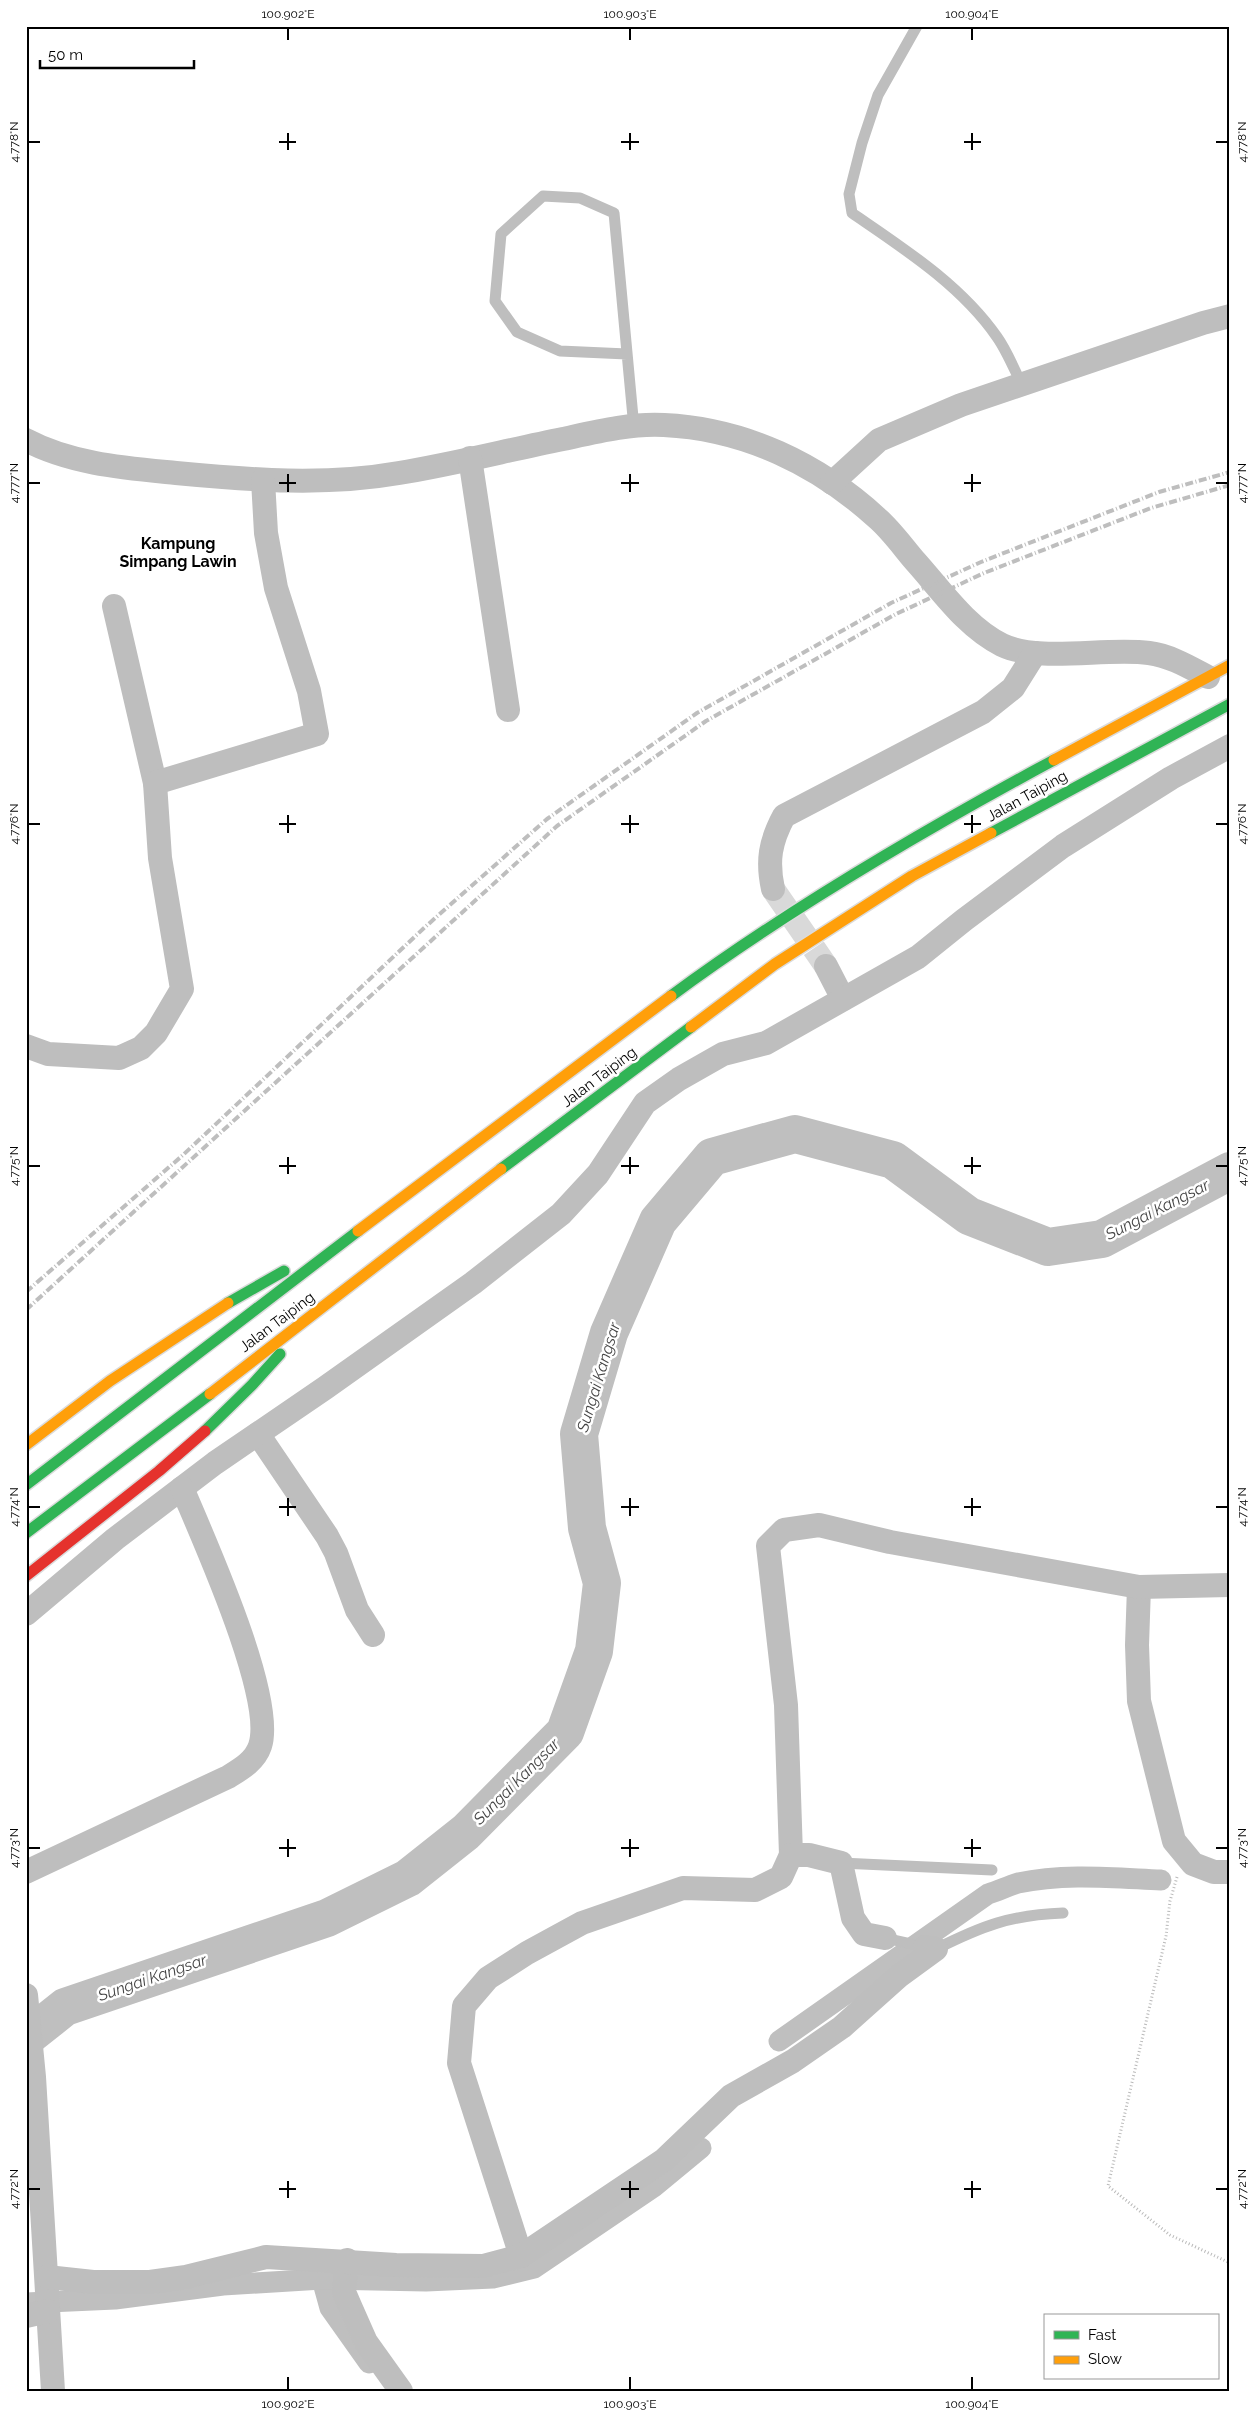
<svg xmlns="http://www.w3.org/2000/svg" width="1256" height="2417" font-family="Raleway,sans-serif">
<rect width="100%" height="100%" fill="#fff"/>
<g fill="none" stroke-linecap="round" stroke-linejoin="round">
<g stroke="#bfbfbf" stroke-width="21">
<path d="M779 2041 988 1894C998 1891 1008 1886 1018 1883 1065 1873 1114 1878 1161 1880"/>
<polyline points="322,2279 330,2308 369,2363"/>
<polyline points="26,2303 115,2299 223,2285 322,2279 426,2281 493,2278 534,2268 655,2186 701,2148"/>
</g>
<polyline stroke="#bfbfbf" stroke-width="38" points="26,2038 65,2007 327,1918 408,1878 466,1832 565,1732 594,1651 602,1583 587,1528 579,1434 609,1333 658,1221 712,1157 795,1134 893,1160 969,1216 1048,1247 1102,1239 1230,1171"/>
<polyline stroke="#d9d9d9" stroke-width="24" stroke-dasharray="24 12" stroke-linecap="butt" points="773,889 826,966"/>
<defs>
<g id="fast">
<polyline points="991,833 1230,704"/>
<path d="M671 996C790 908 924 830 1054 760"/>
<polyline points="501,1169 691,1027"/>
<polyline points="228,1303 284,1271"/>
<polyline points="205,1431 252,1385 280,1354"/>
<polyline points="26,1485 358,1231"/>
<polyline points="26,1533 210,1394"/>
</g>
<g id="slow">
<polyline points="1054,760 1230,665"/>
<polyline points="691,1027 775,964 912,876 991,833"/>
<polyline points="358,1231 671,996"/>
<polyline points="210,1394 501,1169"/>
<polyline points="26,1445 110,1381 228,1303"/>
</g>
<polyline id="jam" points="26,1576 159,1471 205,1431"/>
</defs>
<use href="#fast" stroke="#dbdbdb" stroke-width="14"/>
<use href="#slow" stroke="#dbdbdb" stroke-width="14"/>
<use href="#jam" stroke="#dbdbdb" stroke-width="14"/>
<polyline stroke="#b9b9b9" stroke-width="3" stroke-dasharray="1 2.5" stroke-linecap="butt" points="1177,1877 1170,1901 1166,1936 1108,2186 1170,2235 1230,2263"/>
<g stroke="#bebebe" stroke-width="11">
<path d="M917 26 878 95 862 143 849 194 852 213C903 248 961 285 997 337 1007 351 1014 369 1022 385"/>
<polyline points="627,354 560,351 517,332 495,301 501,234 543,196 580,198 614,213 634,428"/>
<polyline points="841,1863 992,1870"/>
<polyline points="885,1938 925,1947"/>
<path d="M936 1949C982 1926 1010 1915 1063 1913"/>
</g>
<g stroke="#bebebe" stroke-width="24">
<path d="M26 440C71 464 126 468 176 473 250 480 325 486 399 473 454 464 508 450 563 439 595 432 631 423 664 425 745 429 818 464 877 518 891 530 903 547 915 561 942 591 966 627 1002 645 1040 663 1106 647 1149 653 1171 656 1189 667 1208 677"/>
<polyline points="470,458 508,710"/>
<polyline points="832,483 879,440 961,405 1203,323 1230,316"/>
<polyline points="114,606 155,783"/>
<path d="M773 889C767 861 770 842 784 816L983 712 1013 688 1035 653"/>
<polyline points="826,966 843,999"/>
<polyline points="26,1046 48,1054 119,1058 141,1048 156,1033 182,989 160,858 155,783 317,734 309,691 276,588 266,533 263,480"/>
<polyline points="258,1434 327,1536 336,1553 357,1610 373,1635"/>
<polyline points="1139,1587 1137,1645 1139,1701 1174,1841 1193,1864 1214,1872 1230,1872"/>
<polyline points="26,1614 115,1539 215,1463 325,1388 473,1283 561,1214 598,1174 645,1103 679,1079 723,1054 766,1043 918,957 964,920 1063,846 1171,778 1230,746"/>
<polyline points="791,1855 786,1705 768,1546 784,1530 819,1525 890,1542 1139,1587 1230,1585"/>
<path d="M26 1872 228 1777C241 1769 255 1761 260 1746 276 1698 203 1538 182 1488"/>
<polyline points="26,1995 34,2077 53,2391"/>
<polyline points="521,2256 459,2063 464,2006 488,1978 527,1953 582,1923 683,1888 755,1890 781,1877 791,1855 809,1855 841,1863 853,1918 864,1934 885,1938"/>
<polyline points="347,2260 344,2292 350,2306 366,2342 401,2391"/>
<polyline points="47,2277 93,2282 150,2282 186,2277 266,2257 396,2265 483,2266 521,2256 664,2160 731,2096 793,2061 842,2027 899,1976 936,1949 925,1947"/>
<polyline points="26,2316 48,2311"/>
</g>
<use href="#fast" stroke="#30b455" stroke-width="11"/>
<use href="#slow" stroke="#ff9f0a" stroke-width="11"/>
<use href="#jam" stroke="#e5322d" stroke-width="11"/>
<g stroke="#bebebe" stroke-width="4" stroke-dasharray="8 2.5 1 2.5" stroke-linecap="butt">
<polyline points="26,1292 183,1155 424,928 547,819 697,713 891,603 981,562 1159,492 1230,472"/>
<polyline points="26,1310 557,826 706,721 896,614 984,573 1151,508 1230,485"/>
</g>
</g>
<path fill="none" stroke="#000" stroke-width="2" d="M288 28V40M630 28V40M972 28V40M288 133V150M630 133V150M972 133V150M28 142H40M279 142H296M621 142H639M964 142H981M1216 142H1228M288 474V492M630 474V492M972 474V492M28 483H40M279 483H296M621 483H639M964 483H981M1216 483H1228M288 815V833M630 815V833M972 815V833M28 824H40M279 824H296M621 824H639M964 824H981M1216 824H1228M288 1157V1174M630 1157V1174M972 1157V1174M28 1166H40M279 1166H296M621 1166H639M964 1166H981M1216 1166H1228M288 1498V1516M630 1498V1516M972 1498V1516M28 1507H40M279 1507H296M621 1507H639M964 1507H981M1216 1507H1228M288 1839V1857M630 1839V1857M972 1839V1857M28 1848H40M279 1848H296M621 1848H639M964 1848H981M1216 1848H1228M288 2181V2198M630 2181V2198M972 2181V2198M28 2189H40M279 2189H296M621 2189H639M964 2189H981M1216 2189H1228M288 2377V2390M630 2377V2390M972 2377V2390"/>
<g text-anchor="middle" stroke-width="5" stroke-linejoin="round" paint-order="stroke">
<g font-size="15" fill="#000" stroke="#fff">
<text transform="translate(1027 796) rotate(-29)" y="5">Jalan Taiping</text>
<text transform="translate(599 1077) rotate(-37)" y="5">Jalan Taiping</text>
<text transform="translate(277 1322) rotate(-37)" y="5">Jalan Taiping</text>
</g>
<g font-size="16" font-weight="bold" fill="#000" stroke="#fff">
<text x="178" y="549">Kampung<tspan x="178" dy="18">Simpang Lawin</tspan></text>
</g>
<g font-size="16" font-style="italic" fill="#444" stroke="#fff">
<text transform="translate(1157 1209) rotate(-27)" y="6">Sungai Kangsar</text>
<text transform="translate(598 1377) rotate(-73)" y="6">Sungai Kangsar</text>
<text transform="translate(516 1781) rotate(-45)" y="6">Sungai Kangsar</text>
<text transform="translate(152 1977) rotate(-19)" y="6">Sungai Kangsar</text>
</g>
</g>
<rect width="1256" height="2417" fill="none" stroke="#ffffff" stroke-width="55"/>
<rect x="1044" y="2314" width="175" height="65" fill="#ffffff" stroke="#999999"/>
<rect x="1054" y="2331" width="25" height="8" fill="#30b455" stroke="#999999"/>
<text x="1088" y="2340" font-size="15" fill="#000000">Fast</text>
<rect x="1054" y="2356" width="25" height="8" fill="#ff9f0a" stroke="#999999"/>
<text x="1088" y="2364" font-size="15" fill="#000000">Slow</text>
<path d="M40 60v8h154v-8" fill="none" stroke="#000000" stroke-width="2.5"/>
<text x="48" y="60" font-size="15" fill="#000000" stroke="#ffffff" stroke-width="4" paint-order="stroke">50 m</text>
<rect x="28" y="28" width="1200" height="2362" fill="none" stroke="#000" stroke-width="2"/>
<g font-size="12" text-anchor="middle" fill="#000">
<text x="288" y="18">100.902°E</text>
<text x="630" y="18">100.903°E</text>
<text x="972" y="18">100.904°E</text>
<text transform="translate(14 142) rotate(-90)" y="4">4.778°N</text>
<text transform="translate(1242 142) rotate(-90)" y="4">4.778°N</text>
<text transform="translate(14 483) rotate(-90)" y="4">4.777°N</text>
<text transform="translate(1242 483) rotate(-90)" y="4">4.777°N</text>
<text transform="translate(14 824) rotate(-90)" y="4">4.776°N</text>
<text transform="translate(1242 824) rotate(-90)" y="4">4.776°N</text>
<text transform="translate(14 1166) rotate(-90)" y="4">4.775°N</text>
<text transform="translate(1242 1166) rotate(-90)" y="4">4.775°N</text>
<text transform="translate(14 1507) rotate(-90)" y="4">4.774°N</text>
<text transform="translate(1242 1507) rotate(-90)" y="4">4.774°N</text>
<text transform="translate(14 1848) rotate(-90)" y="4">4.773°N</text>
<text transform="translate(1242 1848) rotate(-90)" y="4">4.773°N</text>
<text transform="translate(14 2189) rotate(-90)" y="4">4.772°N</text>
<text transform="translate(1242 2189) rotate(-90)" y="4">4.772°N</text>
<text x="288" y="2408">100.902°E</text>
<text x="630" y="2408">100.903°E</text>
<text x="972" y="2408">100.904°E</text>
</g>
</svg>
